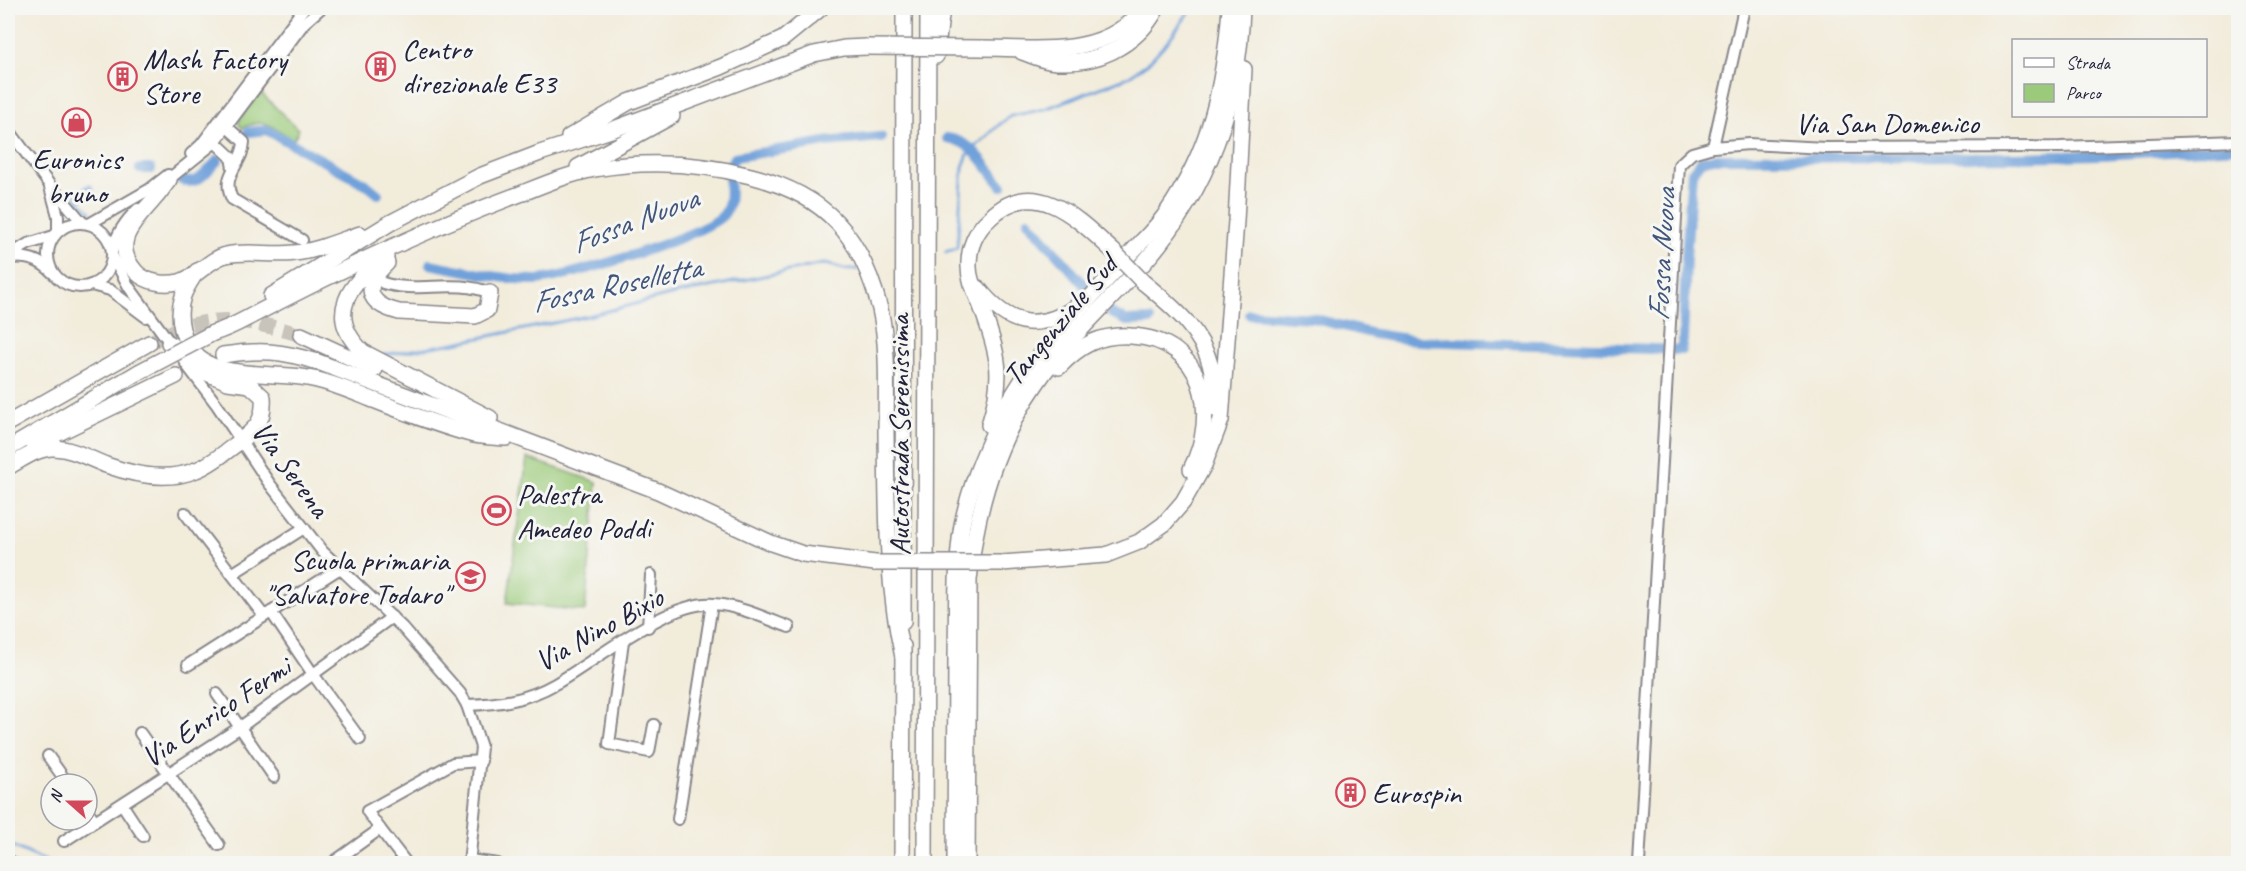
<svg xmlns="http://www.w3.org/2000/svg" width="2246" height="871" font-family="Caveat,sans-serif">
<rect width="100%" height="100%" fill="#f6f6f2"/>
<filter id="ink" filterUnits="userSpaceOnUse"><feTurbulence type="fractalNoise" baseFrequency=".0167" numOctaves="2"/><feDisplacementMap in="SourceGraphic" scale="12" xChannelSelector="R" yChannelSelector="G"/><feConvolveMatrix kernelMatrix="1 2 1 2 8 2 1 2 1" color-interpolation-filters="sRGB"/></filter>
<filter id="wash" filterUnits="userSpaceOnUse"><feTurbulence type="fractalNoise" baseFrequency=".008" numOctaves="4" result="noise"/><feDisplacementMap in="SourceGraphic" scale="24" xChannelSelector="R" yChannelSelector="G"/><feGaussianBlur stdDeviation="1.35" result="paint"/><feColorMatrix in="noise" values="0 0 0 0 0 0 0 0 0 0 0 0 0 0 0 0 0 1.4 0 .05"/><feComposite in="paint" operator="in"/></filter>
<g filter="url(#wash)">
<rect width="100%" height="100%" fill="#f2ecdb"/>
<g fill="#9bcb7a" stroke="#5e765a" stroke-width="1.5">
<path d="M260 92 299 130 293 140C273 127 266 117 242 128L239 125V120Z"/>
<polygon points="527,458 597,482 585,611 507,603"/>
</g>
<g fill="none" stroke-linecap="round" stroke-linejoin="round">
<g stroke="#71a1da" stroke-width="3">
<polyline points="73,192 78,200 91,212"/>
<polyline points="946,252 957,248 963,167 968,154 1000,124 1011,116 1045,109 1128,77 1148,63 1168,41 1192,8"/>
<path d="M384 355 455 343 588 316 670 295 823 264C837 265 843 272 857 269"/>
<polyline points="8,844 52,864"/>
</g>
<g stroke="#71a1da" stroke-width="10">
<polyline points="248,132 267,130 367,185 378,194"/>
<path d="M947 138C975 142 984 165 1002 186"/>
<polyline points="140,169 151,169"/>
<path d="M181 180C198 187 207 171 218 160"/>
<polyline points="80,196 89,189"/>
<polyline points="1028,221 1085,286"/>
<path d="M430 264C464 270 500 280 535 280 562 280 710 234 724 214 737 196 722 172 735 157L825 142 881 137"/>
<polyline points="1111,313 1127,321 1150,320"/>
<polyline points="1249,314 1312,318 1374,334 1419,341 1681,350 1683,340 1686,258 1692,172 1701,161 1714,158 2014,157 2100,155 2238,147"/>
</g>
</g>
</g>
<g filter="url(#ink)">
<g fill="none" stroke-linecap="round" stroke-linejoin="round">
<path stroke="#c8c4bb" stroke-width="15" stroke-dasharray="15 8" stroke-linecap="butt" d="M149 343C207 312 240 317 301 335"/>
<defs>
<g id="minor">
<path d="M227 127 244 142C243 165 220 174 232 199L302 240"/>
<polyline points="8,129 49,184 83,223"/>
<polyline points="215,142 231,157 233,168"/>
<polyline points="1713,147 1744,8"/>
<polyline points="191,154 201,145 304,8"/>
<polyline points="164,183 215,142 304,23 321,8"/>
<polyline points="50,187 58,216 58,231"/>
<circle cx="80" cy="255" r="32"/>
<polyline points="89,224 150,189 168,175"/>
<path d="M112 251C117 233 125 221 138 209"/>
<polyline points="112,255 129,287 173,347"/>
<polyline points="8,256 28,244 54,236"/>
<path d="M8 258C27 256 39 259 53 273"/>
<path d="M383 283C418 294 455 278 490 293"/>
<polyline points="91,285 110,290 146,317"/>
<polyline points="186,364 217,405 269,483 322,551 402,627 460,693 467,705 481,747 469,864"/>
<polyline points="185,513 264,616"/>
<polyline points="232,574 304,528"/>
<polyline points="271,612 313,674 360,739"/>
<polyline points="648,627 651,575"/>
<polyline points="623,641 609,744 649,752 654,725"/>
<polyline points="188,665 340,568"/>
<polyline points="217,694 274,777"/>
<path d="M467 705C499 704 527 700 555 684 596 661 668 600 714 604 739 606 765 618 789 627"/>
<polyline points="140,733 219,845"/>
<polyline points="48,756 68,784"/>
<polyline points="122,804 143,836"/>
<polyline points="87,810 95,821"/>
<polyline points="678,819 712,604"/>
<polyline points="380,829 367,811 453,763 481,761"/>
<polyline points="64,841 239,728 392,617"/>
<polyline points="8,860 15,864"/>
<polyline points="469,860 498,864"/>
<polyline points="331,864 380,829 407,864"/>
<polyline points="1639,864 1679,165 1692,153 1713,147 1749,144 1826,148 2060,147 2238,141"/>
</g>
<g id="highway">
<path d="M982 48C1036 48 1107 59 1142 8"/>
<path d="M1022 52C1031 55 1040 59 1049 61 1093 67 1136 47 1157 8"/>
<polyline points="936,56 942,8"/>
<polyline points="569,137 629,102 721,67 783,39 821,8"/>
<polyline points="578,167 672,116"/>
<path d="M169 180C164 186 160 193 155 198 136 221 109 242 136 272 147 283 165 285 179 282 196 278 209 259 226 255 248 250 272 256 294 253 317 251 339 241 360 234"/>
<path d="M386 257C350 282 324 315 363 352L490 418"/>
<path d="M387 263C362 287 367 304 399 312L475 316 487 310 490 293"/>
<path d="M197 271C192 279 186 287 183 296 176 317 182 343 199 358 221 377 272 373 301 377 325 380 348 390 371 399 404 412 439 426 474 435 484 437 495 437 506 438"/>
<path d="M1143 282C1172 306 1201 329 1211 367 1214 380 1214 396 1215 409"/>
<path d="M978 288C1007 325 1036 333 1076 307"/>
<polyline points="271,296 390,223 480,176 540,153 614,129 814,54 844,48 867,47"/>
<path d="M213 333C231 328 243 320 259 312 280 301 302 290 324 279 388 248 453 219 520 194 545 184 569 174 595 169 647 160 700 163 751 176 826 195 861 235 880 309 889 349 886 392 886 433 887 508 886 583 903 657"/>
<polyline points="301,335 375,369"/>
<path d="M223 355C262 349 281 351 318 362L658 491 771 543 803 554 875 563"/>
<path d="M1059 367C1080 345 1100 334 1131 336 1204 339 1220 413 1191 469"/>
<polyline points="8,423 149,343"/>
<path d="M989 425C1005 375 998 354 981 306 976 293 969 281 969 267 968 248 976 230 990 218 1035 173 1080 221 1114 252"/>
<polyline points="34,445 176,376"/>
<polyline points="8,449 139,372"/>
<path d="M8 467C21 460 39 447 54 448 73 449 88 458 106 465 134 475 168 482 196 470 210 465 223 454 235 445 254 430 265 423 263 397L250 385 228 382 200 370 169 343"/>
<polyline points="1002,563 1106,555 1139,542 1164,524 1183,502 1204,465 1221,420 1236,221 1244,69"/>
<polyline points="903,622 904,8"/>
<polyline points="902,864 903,646"/>
<polyline points="925,864 928,8"/>
<path d="M955 864C955 795 956 726 956 657 957 613 955 568 962 525 969 488 984 453 1000 419 1030 356 1085 305 1130 254 1142 241 1155 229 1165 215 1211 149 1224 86 1230 8"/>
<path d="M967 864 969 580C976 510 995 443 1036 384 1068 337 1111 301 1148 258 1210 186 1239 102 1242 8"/>
</g>
</defs>
<use href="#minor" stroke="#8a878b" stroke-width="14"/>
<use href="#highway" stroke="#8a878b" stroke-width="18"/>
<use href="#minor" stroke="#fff" stroke-width="10"/>
<use href="#highway" stroke="#fff" stroke-width="15"/>
<defs>
<g id="highway-bridge">
<polyline points="867,47 982,48"/>
<polyline points="1114,252 1143,282"/>
<polyline points="139,372 213,333"/>
<polyline points="875,563 1002,563"/>
</g>
</defs>
<use href="#highway-bridge" stroke="#8a878b" stroke-width="18" stroke-linecap="butt"/>
<use href="#highway-bridge" stroke="#fff" stroke-width="15"/>
</g>
</g>
<defs>
<symbol id="building-ring" viewBox="-11 -11 22 22"><circle r="9.5" fill="#f6f6f2" stroke="#d1495b" stroke-width="1.5"/><path d="M-4-6H4V6H1V3H-1V6H-4ZM-2.5-4.3h1.7v1.8h-1.7ZM.8-4.3h1.7v1.8H.8ZM-2.5-1h1.7V.8h-1.7ZM.8-1h1.7V.8H.8Z" fill="#d1495b"/></symbol>
<symbol id="shop-ring" viewBox="-11 -11 22 22"><circle r="9.5" fill="#f6f6f2" stroke="#d1495b" stroke-width="1.5"/><path d="M-5-2.5h2.3a2.7 3.5 0 0 1 5.4 0H5L5.5 6h-11ZM-1.5-2.5h3a1.5 2.3 0 0 0-3 0Z" fill="#d1495b"/></symbol>
<symbol id="stadium-ring" viewBox="-11 -11 22 22"><circle r="9.5" fill="#f6f6f2" stroke="#d1495b" stroke-width="1.5"/><path d="M0-5a6.5 5 0 1 0 0 10a6.5 5 0 1 0 0-10ZM-3.5-1.8h7v3.6h-7Z" fill="#d1495b"/></symbol>
<symbol id="school-ring" viewBox="-11 -11 22 22"><circle r="9.5" fill="#f6f6f2" stroke="#d1495b" stroke-width="1.5"/><path d="M0-5L7-2L0 1L-7-2ZM-4 1L0 2.5L4 1V4Q0 6-4 4Z" fill="#d1495b"/></symbol>
</defs>
<g fill-rule="evenodd">
<use href="#building-ring" x="364" y="50" width="33" height="33"/>
<use href="#building-ring" x="106" y="60" width="33" height="33"/>
<use href="#shop-ring" x="60" y="106" width="33" height="33"/>
<use href="#stadium-ring" x="480" y="494" width="33" height="33"/>
<use href="#school-ring" x="454" y="560" width="33" height="33"/>
<use href="#building-ring" x="1334" y="776" width="33" height="33"/>
</g>
<g text-anchor="middle" stroke-width="6" stroke-linejoin="round" paint-order="stroke">
<g font-size="30" fill="#22223b" stroke="#f6f6f2" text-anchor="start">
<text x="402" y="59">Centro<tspan x="402" dy="34">direzionale E33</tspan></text>
<text x="143" y="69">Mash Factory<tspan x="143" dy="34">Store</tspan></text>
<text x="77" y="169" text-anchor="middle">Euronics<tspan x="77" dy="34">bruno</tspan></text>
<text x="517" y="504">Palestra<tspan x="517" dy="34">Amedeo Poddi</tspan></text>
<text x="449" y="570" text-anchor="end">Scuola primaria<tspan x="449" dy="34">"Salvatore Todaro"</tspan></text>
<text x="1372" y="803">Eurospin</text>
</g>
<g font-size="30" fill="#22223b" stroke="#f6f6f2">
<text x="1887" y="133">Via San Domenico</text>
<text transform="translate(1060 320) rotate(-50)" y="10">Tangenziale Sud</text>
<text transform="translate(899 435) rotate(-90)" y="10">Autostrada Serenissima</text>
<text transform="translate(291 469) rotate(54)" y="10">Via Serena</text>
<text transform="translate(599 629) rotate(-29)" y="10">Via Nino Bixio</text>
<text transform="translate(216 712) rotate(-34)" y="10">Via Enrico Fermi</text>
</g>
<g font-size="32" font-style="italic" fill="#42557b" stroke="#f6f6f2">
<text transform="translate(634 220) rotate(-21)" y="11">Fossa Nuova</text>
<text transform="translate(1661 255) rotate(-87)" y="11">Fossa Nuova</text>
<text transform="translate(616 284) rotate(-12)" y="11">Fossa Roselletta</text>
</g>
</g>
<rect width="2246" height="871" fill="none" stroke="#f6f6f2" stroke-width="30"/>
<rect x="2012" y="39" width="195" height="78" fill="#f6f6f2" stroke="#a1a1a9" stroke-width="1.5"/>
<rect x="2024" y="58" width="30" height="9" fill="#ffffff" stroke="#a1a1a9" stroke-width="1.5"/>
<text x="2066" y="69" font-size="18" fill="#22223b">Strada</text>
<rect x="2024" y="84" width="30" height="18" fill="#9bcb7a" stroke="#a1a1a9" stroke-width="1.5"/>
<text x="2066" y="99" font-size="18" fill="#22223b">Parco</text>
<g transform="translate(69 802) rotate(291)"><circle r="28" fill="#f6f6f2" stroke="#a1a1a9" stroke-width="1.5"/>
<path d="M0-4.5L10 22L0 15L-10 22Z" fill="#d1495b"/>
<text y="-9" font-size="16" font-weight="bold" text-anchor="middle" fill="#22223b">N</text>
</g>
</svg>
